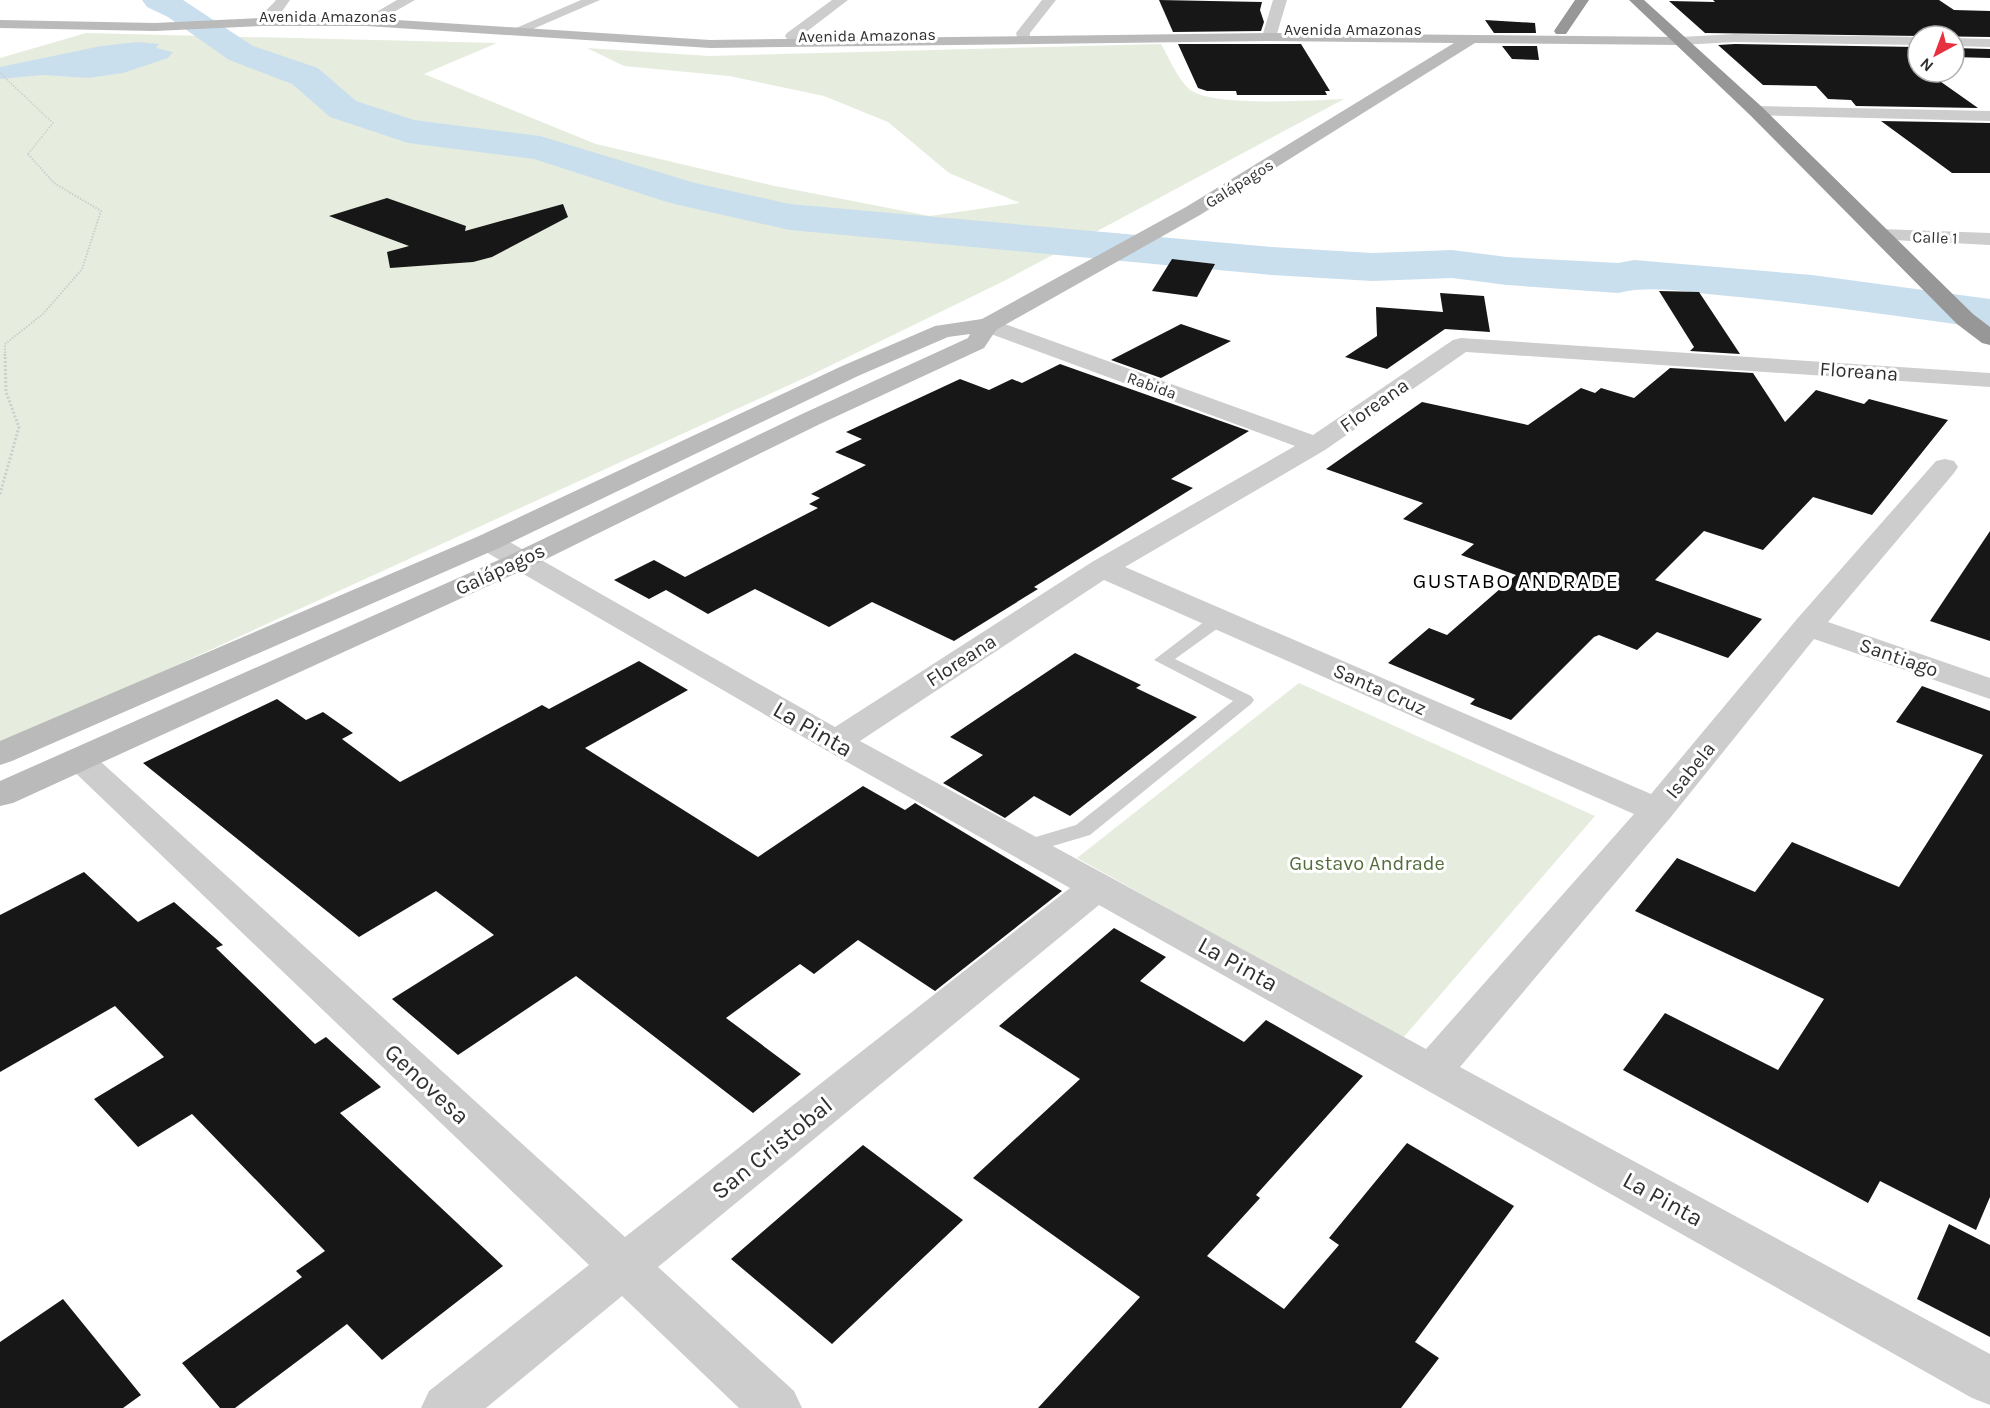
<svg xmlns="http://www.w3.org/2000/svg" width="1990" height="1408" viewBox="0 0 1990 1408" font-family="Karla,sans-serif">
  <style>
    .green { fill: #e6edde }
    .water { fill: #cadfed }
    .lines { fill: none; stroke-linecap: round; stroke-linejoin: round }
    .river { fill: #cadfed; fill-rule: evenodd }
    .building { fill: #171717 }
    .path-far2 { stroke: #cdcdcd; stroke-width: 1.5; stroke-dasharray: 1.5 1.5; stroke-linecap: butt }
    .path-far1 { stroke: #cdcdcd; stroke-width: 2; stroke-dasharray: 1.5 1.5; stroke-linecap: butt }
    .path { stroke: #cdcdcd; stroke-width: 3; stroke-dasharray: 2 2; stroke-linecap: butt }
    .lane { fill: #cdcdcd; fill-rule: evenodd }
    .street { fill: #cdcdcd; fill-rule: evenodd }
    .secondary { fill: #bababa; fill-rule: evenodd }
    .highway { fill: #979797; fill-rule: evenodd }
    .labels { text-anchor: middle; stroke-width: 6; stroke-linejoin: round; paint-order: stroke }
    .far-street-label { font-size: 16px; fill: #303030; stroke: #fff }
    .street-label { font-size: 20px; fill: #303030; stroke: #fff }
    .park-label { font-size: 20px; fill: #536d3c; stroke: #fff }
    .neighbourhood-label { font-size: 21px; letter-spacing: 1.5px; fill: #000; stroke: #fff }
    .near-street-label { font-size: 24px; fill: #303030; stroke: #fff }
  </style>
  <rect width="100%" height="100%" fill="#fff"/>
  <path class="green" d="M 86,33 L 497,43 L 424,74 L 596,144 L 775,186 L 930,216 L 1020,203 L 949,173 L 888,122 L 824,96 L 729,76 L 624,66 L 587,48 L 709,56 L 1161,44 C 1169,58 1177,77 1188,88 C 1208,108 1314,100 1344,99 L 1004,281 L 811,375 L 0,746 L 0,58 Z
    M 1299,683 L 1595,816 L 1402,1039 L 1077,858 Z"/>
  <path class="water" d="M 138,42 L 159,44 L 156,48 L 173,52 L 168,58 L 123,73 L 88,78 L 43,75 L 0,79 L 0,67 L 101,46 Z"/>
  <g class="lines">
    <path class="river" d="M 142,0 L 183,0 L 253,46 L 318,68 L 356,101 L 414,120 L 540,136 L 695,183 L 790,204 L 1272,247 L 1372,253 L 1452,250 L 1507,257 L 1618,263 L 1634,260 L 1812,275 L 1990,299 L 1990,329 C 1900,316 1809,303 1718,295 C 1685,292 1650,285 1618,293 L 1507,285 L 1452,278 L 1372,281 L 1272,275 L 790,230 L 670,203 L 534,159 L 408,143 L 330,117 L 292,84 L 229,60 L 168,17 L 147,7 Z"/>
  </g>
  <path class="building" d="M 1159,0 L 1262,2 L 1260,10 L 1264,22 L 1261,31 L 1173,32 Z
    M 1713,0 L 1939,0 L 1954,10 L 1990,11 L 1990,37 L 1705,33 L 1669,1 L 1715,2 Z
    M 1485,20 L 1535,23 L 1536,33 L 1494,33 Z
    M 1178,44 L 1301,44 L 1330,91 L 1325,91 L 1327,95 L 1237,95 L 1236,91 L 1207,91 L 1198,88 Z
    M 1735,44 L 1918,47 L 1918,72 L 1927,72 L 1978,108 L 1856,106 L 1851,100 L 1828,99 L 1816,86 L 1763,85 L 1718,45 Z
    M 1502,46 L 1537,46 L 1539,60 L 1512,59 Z
    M 1954,48 L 1990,49 L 1990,58 L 1954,57 Z
    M 1881,121 L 1990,123 L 1990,173 L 1952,173 Z
    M 387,198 L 466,226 L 465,231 L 563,204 L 568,217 L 492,257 L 473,262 L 390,268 L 387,252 L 409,246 L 329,216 Z
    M 1172,259 L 1215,264 L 1197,297 L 1152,291 Z
    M 1659,291 L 1699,292 L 1740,354 L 1690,351 L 1694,347 Z
    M 1440,293 L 1484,296 L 1490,332 L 1445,329 L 1387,369 L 1345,357 L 1377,336 L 1376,307 L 1443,312 Z
    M 1181,324 L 1231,341 L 1161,378 L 1111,360 Z
    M 1060,364 L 1249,431 L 1171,479 L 1193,488 L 1034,587 L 1038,589 L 954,641 L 872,602 L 829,627 L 755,589 L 708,614 L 666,590 L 649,599 L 614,580 L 654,560 L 685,577 L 818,508 L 809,504 L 820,498 L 811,494 L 866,465 L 835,452 L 862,439 L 846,432 L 960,379 L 989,390 L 1012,379 L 1022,383 Z
    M 1670,368 L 1753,373 L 1785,422 L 1816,390 L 1864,404 L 1869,399 L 1948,420 L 1872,515 L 1813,497 L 1763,550 L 1704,531 L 1655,580 L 1762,619 L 1728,658 L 1657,632 L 1637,650 L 1599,635 L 1594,637 L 1511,720 L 1470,704 L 1475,699 L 1388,663 L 1429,628 L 1447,635 L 1516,575 L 1461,555 L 1474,544 L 1403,519 L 1423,503 L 1326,469 L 1422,402 L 1528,425 L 1581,388 L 1595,393 L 1601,388 L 1634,398 Z
    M 1990,531 L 1990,641 L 1930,621 Z
    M 1075,653 L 1141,685 L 1136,688 L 1197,717 L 1070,816 L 1034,796 L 1005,818 L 943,783 L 983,755 L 950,737 Z
    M 639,661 L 688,690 L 585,748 L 758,857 L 863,786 L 905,810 L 915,803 L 1062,891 L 935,991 L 858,940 L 814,974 L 800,964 L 726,1018 L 801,1074 L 753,1113 L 576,976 L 458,1055 L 392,999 L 494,935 L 436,891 L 359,937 L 143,763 L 277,699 L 306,720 L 323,712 L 353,733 L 342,739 L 400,782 L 542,705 L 549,709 Z
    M 1922,686 L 1990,711 L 1990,1197 L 1976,1230 L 1880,1181 L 1868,1203 L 1623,1070 L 1665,1013 L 1778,1070 L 1824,999 L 1635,911 L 1677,858 L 1755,892 L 1792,842 L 1899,887 L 1983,755 L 1896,722 Z
    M 84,872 L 138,922 L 174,902 L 223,945 L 216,948 L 315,1044 L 326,1037 L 381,1087 L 340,1113 L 503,1266 L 382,1360 L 347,1324 L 235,1408 L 220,1408 L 182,1363 L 302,1277 L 296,1271 L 325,1251 L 192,1114 L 138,1147 L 94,1099 L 164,1057 L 115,1006 L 0,1072 L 0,915 Z
    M 1114,928 L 1166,957 L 1140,981 L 1244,1042 L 1266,1020 L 1363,1076 L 1256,1195 L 1260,1198 L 1207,1256 L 1284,1309 L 1339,1245 L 1329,1238 L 1407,1143 L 1514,1206 L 1415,1342 L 1439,1358 L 1401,1408 L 1038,1408 L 1140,1297 L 973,1178 L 1080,1079 L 999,1026 Z
    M 863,1145 L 963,1220 L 832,1344 L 731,1259 Z
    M 1949,1224 L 1990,1245 L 1990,1337 L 1917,1299 Z
    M 63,1299 L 141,1395 L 123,1408 L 0,1408 L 0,1342 Z"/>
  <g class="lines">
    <path class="path-far2" d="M 0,73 L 53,123 L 27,155"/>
    <path class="path-far1" d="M 5,356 L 5,344 L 43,314 L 82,269 L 101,211 L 54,183 L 27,153"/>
    <path class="path" d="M 0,494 L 19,427 L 6,392 L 5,354"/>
    <path class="lane" d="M 1219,614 L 1225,615 L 1227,619 L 1225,623 L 1175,659 L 1251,696 L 1254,700 L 1251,704 L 1090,835 L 1026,854 L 1019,852 L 1016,847 L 1019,842 L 1076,825 L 1233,701 L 1154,660 L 1213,615 Z"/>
    <path class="street" d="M 276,0 L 290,0 C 282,11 272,29 256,25 L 254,22 C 260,14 269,9 276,0 Z
      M 397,0 L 415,0 L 371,25 L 366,26 L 359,22 Z
      M 581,0 L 600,0 L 519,35 L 509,35 L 507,32 Z
      M 832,0 L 848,0 L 797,39 L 787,39 L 785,36 L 787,33 Z
      M 1042,0 L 1056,0 L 1030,33 L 1029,43 L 1019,43 L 1016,33 Z
      M 1273,0 L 1287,0 L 1276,37 L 1269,41 L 1262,37 Z
      M 1735,34 L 1918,37 L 1918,45 L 1735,42 L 1681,45 L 1674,41 L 1681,37 Z
      M 1954,38 L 1990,39 L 1990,47 L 1954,46 Z
      M 1756,106 L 1990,111 L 1990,121 L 1750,115 L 1748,111 Z
      M 1880,229 L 1990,233 L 1990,245 L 1873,239 L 1870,235 L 1873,231 Z
      M 988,318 L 1313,435 L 1453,340 L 1461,338 L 1990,373 L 1990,387 L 1466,352 L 1325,450 L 1125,567 L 1651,794 L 1797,619 L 1936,461 L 1945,459 L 1954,461 L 1958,467 L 1954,473 L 1828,622 L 1990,678 L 1990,699 L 1814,639 L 1670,818 L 1460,1067 L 1990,1354 L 1990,1405 L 1972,1398 L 1099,905 L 658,1267 L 794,1391 L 802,1408 L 739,1408 L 622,1296 L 486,1408 L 421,1408 L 429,1391 L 589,1265 L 61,759 L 66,752 L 78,748 L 90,752 L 625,1237 L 1070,888 L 824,749 L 479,548 L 475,542 L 479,536 L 489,533 L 499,536 L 835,727 L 1092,562 L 1295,446 L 980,330 L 977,325 L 980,320 ZM 1104,580 L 1634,814 L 1426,1049 L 860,741 Z"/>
    <path class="secondary" d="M 261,18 L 366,18 L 710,40 L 1269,33 L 1681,37 L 1688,41 L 1681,45 L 1475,43 L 1200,215 L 996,330 L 984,348 L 820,424 L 532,566 L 13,803 L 0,806 L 0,781 L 512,554 L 802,414 L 968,338 L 970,334 L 948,337 L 858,376 L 499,548 L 12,761 L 0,765 L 0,741 L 479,536 L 842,366 L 935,326 L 982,319 L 1186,207 L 1454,43 L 1269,41 L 710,48 L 366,26 L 261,26 L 155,31 L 0,28 L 0,20 L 155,23 Z"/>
    <path class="highway" d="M 1575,0 L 1589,0 L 1566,34 L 1556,34 L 1554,31 Z
      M 1629,0 L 1644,0 L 1762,107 L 1973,314 L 1990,327 L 1990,345 L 1982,343 L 1957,324 L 1750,115 Z"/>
  </g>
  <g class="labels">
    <g class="far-street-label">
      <text x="328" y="22">Avenida Amazonas</text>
      <text x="1353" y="35">Avenida Amazonas</text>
      <text transform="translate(867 35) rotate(-1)" y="6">Avenida Amazonas</text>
      <text transform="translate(1239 183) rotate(-32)" y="6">Galápagos</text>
      <text transform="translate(1935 237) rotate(2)" y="6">Calle 1</text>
      <text transform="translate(1152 385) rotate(20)" y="6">Rabida</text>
    </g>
    <g class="street-label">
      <text transform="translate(1859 371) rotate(4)" y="7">Floreana</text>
      <text transform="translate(1374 405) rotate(-35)" y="7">Floreana</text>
      <text transform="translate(500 569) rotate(-25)" y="7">Galápagos</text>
      <text transform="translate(1899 657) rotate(19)" y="7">Santiago</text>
      <text transform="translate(961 660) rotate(-33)" y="7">Floreana</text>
      <text transform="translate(1380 689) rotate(24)" y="7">Santa Cruz</text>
      <text transform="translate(1690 770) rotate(-51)" y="7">Isabela</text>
    </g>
    <g class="park-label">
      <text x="1367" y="870">Gustavo Andrade</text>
    </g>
    <g class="neighbourhood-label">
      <text x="1516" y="588">GUSTABO ANDRADE</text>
    </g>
    <g class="near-street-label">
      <text transform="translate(813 729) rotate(30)" y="8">La Pinta</text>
      <text transform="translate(1238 964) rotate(29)" y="8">La Pinta</text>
      <text transform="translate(427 1084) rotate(43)" y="8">Genovesa</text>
      <text transform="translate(772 1148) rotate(-39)" y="8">San Cristobal</text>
      <text transform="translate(1663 1199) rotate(29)" y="8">La Pinta</text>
    </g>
  </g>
  <g transform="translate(1936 54) rotate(221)"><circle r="28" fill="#ffffff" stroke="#acacac" stroke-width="1.5"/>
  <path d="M0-4.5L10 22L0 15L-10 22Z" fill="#e8313f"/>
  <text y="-9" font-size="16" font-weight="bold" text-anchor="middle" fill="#303030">N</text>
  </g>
</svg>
